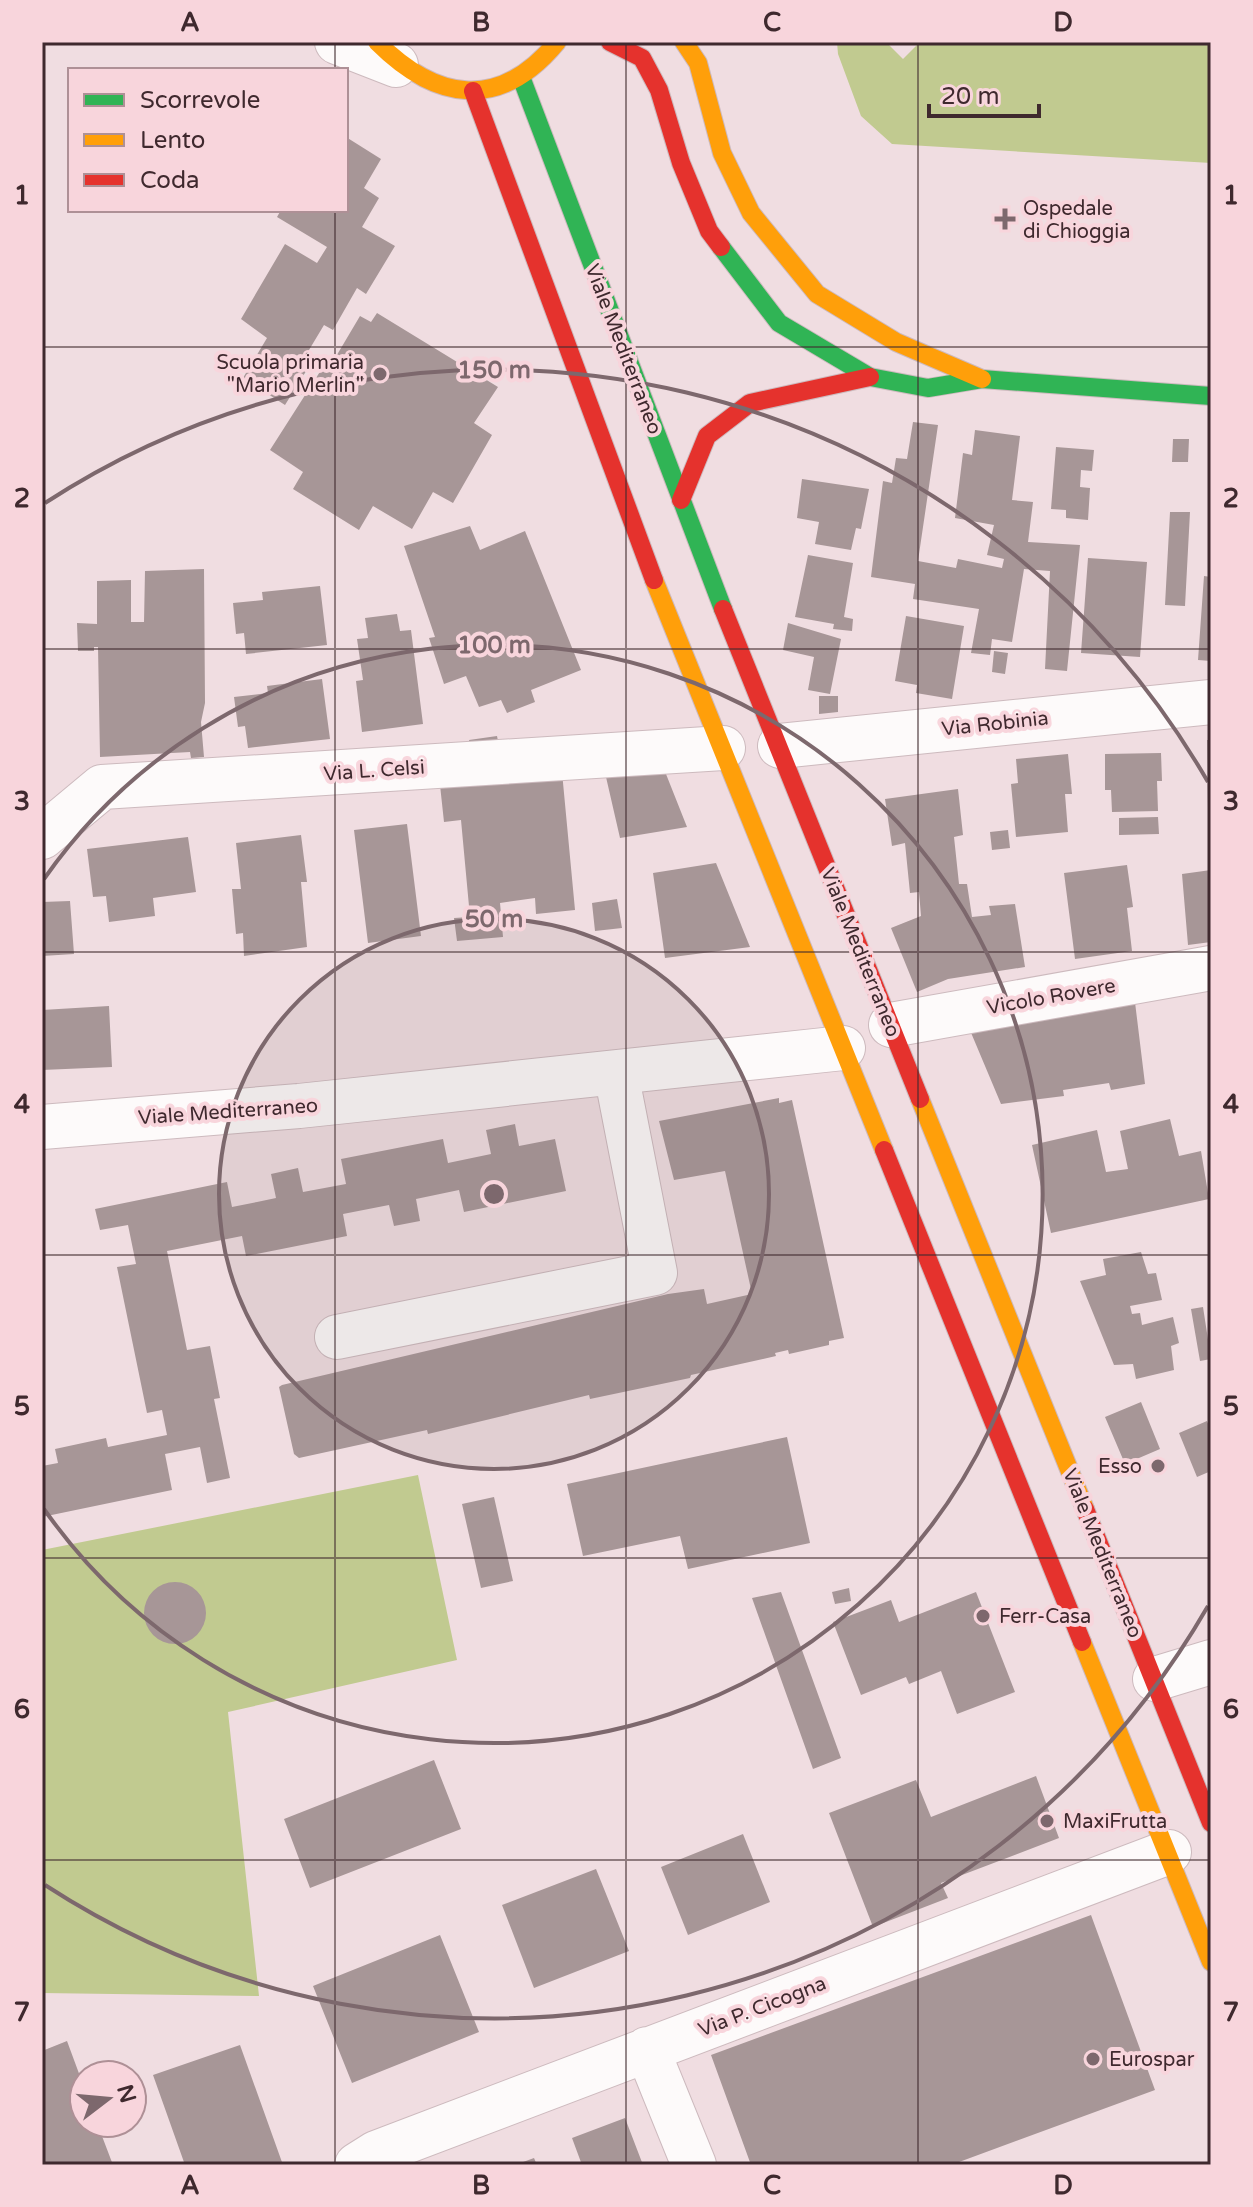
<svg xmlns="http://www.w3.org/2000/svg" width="1253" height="2207" viewBox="0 0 1253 2207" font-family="'Varela Round',sans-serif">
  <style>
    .green { fill: #c1ca90 }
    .building { fill: #a79697 }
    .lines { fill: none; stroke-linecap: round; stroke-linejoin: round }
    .street-casing { stroke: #cdbabe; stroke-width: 46 }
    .fast-casing { stroke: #cdbabe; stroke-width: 20 }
    .slow-casing { stroke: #cdbabe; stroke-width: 20 }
    .jam-casing { stroke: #cdbabe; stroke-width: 20 }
    .street { stroke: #fdfafa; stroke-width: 44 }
    .fast { stroke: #30b455; stroke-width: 18 }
    .slow { stroke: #ff9f0a; stroke-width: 18 }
    .jam { stroke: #e5322d; stroke-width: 18 }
    .grid { fill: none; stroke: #3f292e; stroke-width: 2; stroke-opacity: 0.55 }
    .ring { fill: none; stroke: #7d686d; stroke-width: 4 }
    .poi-dot { fill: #7d686d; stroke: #f8d5dc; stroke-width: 3 }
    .labels { text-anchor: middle; stroke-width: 8; stroke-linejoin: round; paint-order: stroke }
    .poi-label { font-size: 20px; fill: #3f292e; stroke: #f8d5dc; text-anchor: start }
    .street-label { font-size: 20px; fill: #3f292e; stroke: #f8d5dc }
    .centre { fill: #7d686d; stroke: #f8d5dc; stroke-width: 4 }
    .ring-label { font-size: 24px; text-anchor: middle; font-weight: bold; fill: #7d686d; stroke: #f8d5dc; stroke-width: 8; stroke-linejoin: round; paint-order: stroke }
    .neatline { fill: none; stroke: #3f292e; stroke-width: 3 }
    .grid-label { font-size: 26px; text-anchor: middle; font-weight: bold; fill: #3f292e }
  </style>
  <rect width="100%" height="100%" fill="#f0dde1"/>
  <path class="green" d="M 837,42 L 886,42 L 903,59 L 920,42 L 1211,42 L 1211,163 L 892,144 L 861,116 L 838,54 Z
    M 418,1475 L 457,1660 L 228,1712 L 259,1996 L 42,1993 L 42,1550 Z"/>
  <path class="building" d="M 346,137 L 381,159 L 364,188 L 379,198 L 362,227 L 395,246 L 366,294 L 357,288 L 333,330 L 324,325 L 306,355 L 313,360 L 285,405 L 243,378 L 267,338 L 241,319 L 285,244 L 317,263 L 327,247 L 277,217 L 281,210 L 346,210 Z
    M 377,313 L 498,387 L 474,423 L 492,435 L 453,503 L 433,492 L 412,529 L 373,506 L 359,530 L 293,489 L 303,472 L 270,450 L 323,367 L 328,370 L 360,316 L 371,322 Z
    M 913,422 L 938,425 L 918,561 L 956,568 L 958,559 L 1002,568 L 1004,559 L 987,555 L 994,525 L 955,518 L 963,453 L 972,455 L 975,430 L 1020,436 L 1012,500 L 1033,502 L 1028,542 L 1080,545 L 1067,671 L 1045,669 L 1050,571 L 1024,569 L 1012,642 L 992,639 L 990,655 L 971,653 L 979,609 L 913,599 L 915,584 L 871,577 L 883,481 L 892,483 L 896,458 L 907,459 Z
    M 1173,439 L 1189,439 L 1188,462 L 1172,462 Z
    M 1056,447 L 1094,450 L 1092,471 L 1081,470 L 1080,487 L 1090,488 L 1088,520 L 1066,518 L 1066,510 L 1051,509 Z
    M 802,479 L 869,489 L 861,529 L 856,528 L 851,550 L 815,544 L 819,522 L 797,518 Z
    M 1170,512 L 1190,512 L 1185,606 L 1165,605 Z
    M 470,526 L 480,550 L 525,531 L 581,670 L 531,690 L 535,702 L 507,713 L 501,700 L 479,707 L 466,676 L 444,684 L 429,638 L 435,637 L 404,546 Z
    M 808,555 L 853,563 L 844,617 L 853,619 L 852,631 L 833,629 L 834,624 L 795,617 Z
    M 1088,558 L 1147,562 L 1140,657 L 1081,653 Z
    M 204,569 L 205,703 L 201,722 L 204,757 L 191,758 L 190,752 L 100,757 L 98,647 L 94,647 L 94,651 L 78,651 L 77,623 L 97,624 L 97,581 L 131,580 L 131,622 L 144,622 L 145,571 Z
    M 1204,576 L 1211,577 L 1211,661 L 1198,660 Z
    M 320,586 L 327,645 L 246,654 L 244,633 L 236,634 L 233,603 L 263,600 L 262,592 Z
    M 397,614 L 400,631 L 411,630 L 423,724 L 362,732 L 356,681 L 363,680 L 357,639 L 368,638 L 365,618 Z
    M 906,616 L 964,626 L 952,699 L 916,693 L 917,685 L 895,681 Z
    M 788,623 L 841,639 L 830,694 L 808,690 L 814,657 L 783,650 Z
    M 994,651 L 1008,653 L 1005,674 L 992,672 Z
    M 322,679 L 330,739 L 248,748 L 245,726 L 238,727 L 234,697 L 268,693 L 267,686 Z
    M 819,696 L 838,696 L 838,712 L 819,714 Z
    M 497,736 L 498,741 L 470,745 L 469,740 Z
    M 1207,740 L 1211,740 L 1211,807 L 1208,807 Z
    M 1161,753 L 1162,781 L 1157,781 L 1158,811 L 1112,812 L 1111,790 L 1105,790 L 1105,754 Z
    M 1068,754 L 1072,794 L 1065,794 L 1068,832 L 1016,837 L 1011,784 L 1018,783 L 1016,759 Z
    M 664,769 L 687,827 L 620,838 L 606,777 Z
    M 562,772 L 575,910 L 536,914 L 535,898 L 500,903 L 503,937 L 457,941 L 454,918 L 470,917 L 461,820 L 444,822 L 440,785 Z
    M 958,789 L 963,835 L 954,837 L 959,884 L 967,884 L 972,917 L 991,915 L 989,906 L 1015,904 L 1025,967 L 948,979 L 917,992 L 891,928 L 921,916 L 919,892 L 910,893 L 905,843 L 892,846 L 885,799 Z
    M 1158,817 L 1159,834 L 1119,835 L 1119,818 Z
    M 407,824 L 421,936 L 368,943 L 354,830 Z
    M 1008,830 L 1010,848 L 992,850 L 990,832 Z
    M 301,835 L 307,882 L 301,882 L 307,947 L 244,956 L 243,933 L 236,934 L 232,889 L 241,889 L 236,843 Z
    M 188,837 L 196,892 L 153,898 L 155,916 L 109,922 L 106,896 L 93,897 L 87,849 Z
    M 716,863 L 750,947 L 665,958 L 653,873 Z
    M 1127,865 L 1133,907 L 1127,908 L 1132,951 L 1075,959 L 1064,873 Z
    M 1211,870 L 1211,942 L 1188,945 L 1182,874 Z
    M 617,899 L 622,928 L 595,931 L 592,903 Z
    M 70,901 L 74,954 L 42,956 L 42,902 Z
    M 1134,994 L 1145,1084 L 1111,1090 L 1109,1083 L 1063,1090 L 1064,1096 L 1001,1104 L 964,1016 Z
    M 109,1006 L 112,1067 L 42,1070 L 42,1010 Z
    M 779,1098 L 779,1103 L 792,1100 L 844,1338 L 829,1341 L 829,1345 L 789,1354 L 788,1350 L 775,1353 L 776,1356 L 691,1375 L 690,1378 L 590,1399 L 589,1395 L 428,1434 L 427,1430 L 299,1458 L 294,1454 L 279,1387 L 282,1385 L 668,1294 L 704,1289 L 707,1304 L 752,1294 L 725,1171 L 674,1180 L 659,1121 Z
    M 1170,1119 L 1179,1156 L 1201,1151 L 1209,1199 L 1051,1233 L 1032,1145 L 1097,1130 L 1106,1172 L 1128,1169 L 1120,1131 Z
    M 515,1124 L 519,1146 L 555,1139 L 566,1191 L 464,1212 L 459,1190 L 416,1199 L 420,1221 L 394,1226 L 389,1205 L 343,1214 L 347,1236 L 246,1256 L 242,1236 L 167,1251 L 187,1350 L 210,1346 L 220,1398 L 214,1399 L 230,1478 L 207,1483 L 200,1447 L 165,1454 L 172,1490 L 42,1517 L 42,1466 L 58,1463 L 55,1449 L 106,1438 L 108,1447 L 167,1435 L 162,1410 L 147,1413 L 117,1267 L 136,1264 L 128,1225 L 100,1230 L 95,1209 L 227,1182 L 232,1207 L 257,1202 L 276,1198 L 271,1174 L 298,1168 L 303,1192 L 346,1184 L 341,1159 L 443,1139 L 448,1163 L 491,1154 L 486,1130 Z
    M 1141,1252 L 1148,1274 L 1156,1273 L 1162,1300 L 1130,1306 L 1132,1314 L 1140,1313 L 1142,1325 L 1173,1317 L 1179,1343 L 1171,1346 L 1174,1370 L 1136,1379 L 1133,1364 L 1114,1365 L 1080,1281 L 1106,1275 L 1103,1259 Z
    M 1203,1307 L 1211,1359 L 1200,1361 L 1191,1309 Z
    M 1141,1402 L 1160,1449 L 1125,1464 L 1105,1417 Z
    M 1207,1421 L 1211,1431 L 1211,1471 L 1197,1477 L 1179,1433 Z
    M 787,1437 L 810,1543 L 688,1569 L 680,1536 L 583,1556 L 567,1484 Z
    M 494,1497 L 513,1581 L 481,1588 L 462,1504 Z
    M144 1613a31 31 0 1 1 62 0a31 31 0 1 1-62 0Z
    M 849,1588 L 851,1601 L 835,1604 L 832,1592 Z
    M 781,1592 L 841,1758 L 813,1769 L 752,1598 Z
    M 976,1592 L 1015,1692 L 957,1714 L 941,1671 L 909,1684 L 906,1677 L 861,1695 L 833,1622 L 891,1600 L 899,1622 Z
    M 434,1760 L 461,1829 L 310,1888 L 284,1819 Z
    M 1036,1776 L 1059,1838 L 941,1883 L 948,1898 L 873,1927 L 829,1813 L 916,1780 L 931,1817 Z
    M 743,1834 L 770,1902 L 688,1935 L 661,1867 Z
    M 596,1869 L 629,1951 L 534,1988 L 502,1905 Z
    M 1091,1915 L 1155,2090 L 951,2165 L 751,2165 L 711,2055 Z
    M 440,1935 L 479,2032 L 352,2083 L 313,1986 Z
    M 67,2041 L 84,2087 L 84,2123 L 97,2123 L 113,2165 L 42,2165 L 42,2051 Z
    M 240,2045 L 283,2165 L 185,2165 L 153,2075 Z
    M 625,2118 L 643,2165 L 582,2165 L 572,2138 Z
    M 534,2158 L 537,2165 L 515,2165 Z"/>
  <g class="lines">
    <defs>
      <path id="street" d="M 337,42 L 396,65
        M 780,746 L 1211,702
        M 42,837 L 102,787 L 723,748
        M 891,1025 L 1211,968
        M 42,1127 L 299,1106 L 843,1048
        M 337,1337 L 655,1273 L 616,1073
        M 1155,1679 L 1211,1662
        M 647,2049 L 694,2165
        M 357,2165 L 376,2153 L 1169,1852"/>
      <path id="fast" d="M 521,77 L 723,609
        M 721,247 L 779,323 L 870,377 L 928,388 L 982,379 L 1211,396"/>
      <path id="slow" d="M 377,42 C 437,102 500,111 557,42
        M 684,42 L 698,63 L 722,153 L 751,213 L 817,294 L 896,342 L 982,379
        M 654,580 L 884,1150
        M 920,1099 L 1085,1509
        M 1082,1642 L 1211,1962"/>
      <path id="jam" d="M 610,42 L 642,58 L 659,90 L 681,163 L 709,231 L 721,247
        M 473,91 L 654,580
        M 681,500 L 707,436 L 750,403 L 870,377
        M 723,609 L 920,1099
        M 884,1150 L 1082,1642
        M 1085,1509 L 1211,1823"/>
    </defs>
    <use href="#street" class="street-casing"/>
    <use href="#fast" class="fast-casing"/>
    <use href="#slow" class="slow-casing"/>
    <use href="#jam" class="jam-casing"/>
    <use href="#street" class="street"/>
    <use href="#fast" class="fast"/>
    <use href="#slow" class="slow"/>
    <use href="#jam" class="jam"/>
  </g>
  <path class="grid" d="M 335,42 L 335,70M 626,42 L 626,2165M 918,42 L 918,2165M 335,210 L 335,2165M 42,347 L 1211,347M 42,649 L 1211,649M 42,952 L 1211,952M 42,1255 L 1211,1255M 42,1558 L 1211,1558M 42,1860 L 1211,1860"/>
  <circle cx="494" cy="1194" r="275" fill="#7d686d" fill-opacity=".12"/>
  <g class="ring">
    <circle cx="494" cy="1194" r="275"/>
    <path d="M44 879A549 549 0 1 1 44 1509"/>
    <path d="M1208 1606A824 824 0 0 1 45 1885M45 503A824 824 0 0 1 1208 782"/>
  </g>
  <g class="poi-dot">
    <path d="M1001 207h8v8h8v8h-8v8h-8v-8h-8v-8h8z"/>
    <circle cx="380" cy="374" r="8"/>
    <circle cx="1158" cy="1466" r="8"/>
    <circle cx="983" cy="1616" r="8"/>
    <circle cx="1047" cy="1821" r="8"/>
    <circle cx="1093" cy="2059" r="8"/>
  </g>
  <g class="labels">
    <g class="poi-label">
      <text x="1023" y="215">Ospedale<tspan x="1023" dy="23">di Chioggia</tspan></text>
      <text x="364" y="369" text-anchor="end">Scuola primaria<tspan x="364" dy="23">"Mario Merlin"</tspan></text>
      <text x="1142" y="1473" text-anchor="end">Esso</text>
      <text x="999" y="1623">Ferr-Casa</text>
      <text x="1063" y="1828">MaxiFrutta</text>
      <text x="1109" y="2066">Eurospar</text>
    </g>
    <g class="street-label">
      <text transform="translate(624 349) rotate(69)" y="7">Viale Mediterraneo</text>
      <text transform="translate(995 723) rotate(-6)" y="7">Via Robinia</text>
      <text transform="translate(374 770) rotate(-4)" y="7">Via L. Celsi</text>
      <text transform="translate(861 952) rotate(68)" y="7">Viale Mediterraneo</text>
      <text transform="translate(1051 996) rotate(-10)" y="7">Vicolo Rovere</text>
      <text transform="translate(228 1111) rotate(-4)" y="7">Viale Mediterraneo</text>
      <text transform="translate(1103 1553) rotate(68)" y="7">Viale Mediterraneo</text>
      <text transform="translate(762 2006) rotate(-21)" y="7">Via P. Cicogna</text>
    </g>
  </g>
  <circle cx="494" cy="1194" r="12" class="centre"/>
  <g class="ring-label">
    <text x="494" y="378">150 m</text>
    <text x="494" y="653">100 m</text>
    <text x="494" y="927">50 m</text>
  </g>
  <rect width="1253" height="2207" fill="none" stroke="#f8d5dc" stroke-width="88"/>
  <rect x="68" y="68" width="280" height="144" fill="#f8d5dc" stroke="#ae9096" stroke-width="2"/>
  <rect x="84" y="94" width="40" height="12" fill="#30b455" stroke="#ae9096" stroke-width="2"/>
  <text x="140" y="108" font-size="24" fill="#3f292e">Scorrevole</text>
  <rect x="84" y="134" width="40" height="12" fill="#ff9f0a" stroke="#ae9096" stroke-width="2"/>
  <text x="140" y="148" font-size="24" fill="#3f292e">Lento</text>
  <rect x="84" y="174" width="40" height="12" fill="#e5322d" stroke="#ae9096" stroke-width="2"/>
  <text x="140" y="188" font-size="24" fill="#3f292e">Coda</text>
  <g transform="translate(108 2099) rotate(74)"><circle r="38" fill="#f8d5dc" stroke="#ae9096" stroke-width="2"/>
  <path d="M0-6L14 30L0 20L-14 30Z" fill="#7d686d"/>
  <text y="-12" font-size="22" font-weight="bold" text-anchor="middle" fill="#3f292e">N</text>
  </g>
  <path d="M929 104v12h110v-12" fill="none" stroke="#3f292e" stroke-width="4"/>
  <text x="941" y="104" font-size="24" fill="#3f292e" stroke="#f8d5dc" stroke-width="6" paint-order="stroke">20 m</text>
  <rect x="44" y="44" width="1165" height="2119" class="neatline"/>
  <g class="grid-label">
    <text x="190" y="31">A</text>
    <text x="481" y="31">B</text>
    <text x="772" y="31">C</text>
    <text x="1063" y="31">D</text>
    <text x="22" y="204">1</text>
    <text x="1231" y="204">1</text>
    <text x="22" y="507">2</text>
    <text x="1231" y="507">2</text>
    <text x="22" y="810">3</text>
    <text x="1231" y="810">3</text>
    <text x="22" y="1113">4</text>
    <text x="1231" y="1113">4</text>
    <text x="22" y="1415">5</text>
    <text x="1231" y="1415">5</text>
    <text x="22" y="1718">6</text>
    <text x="1231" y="1718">6</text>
    <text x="22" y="2021">7</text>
    <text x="1231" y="2021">7</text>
    <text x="190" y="2194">A</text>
    <text x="481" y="2194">B</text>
    <text x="772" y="2194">C</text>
    <text x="1063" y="2194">D</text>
  </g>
</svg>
